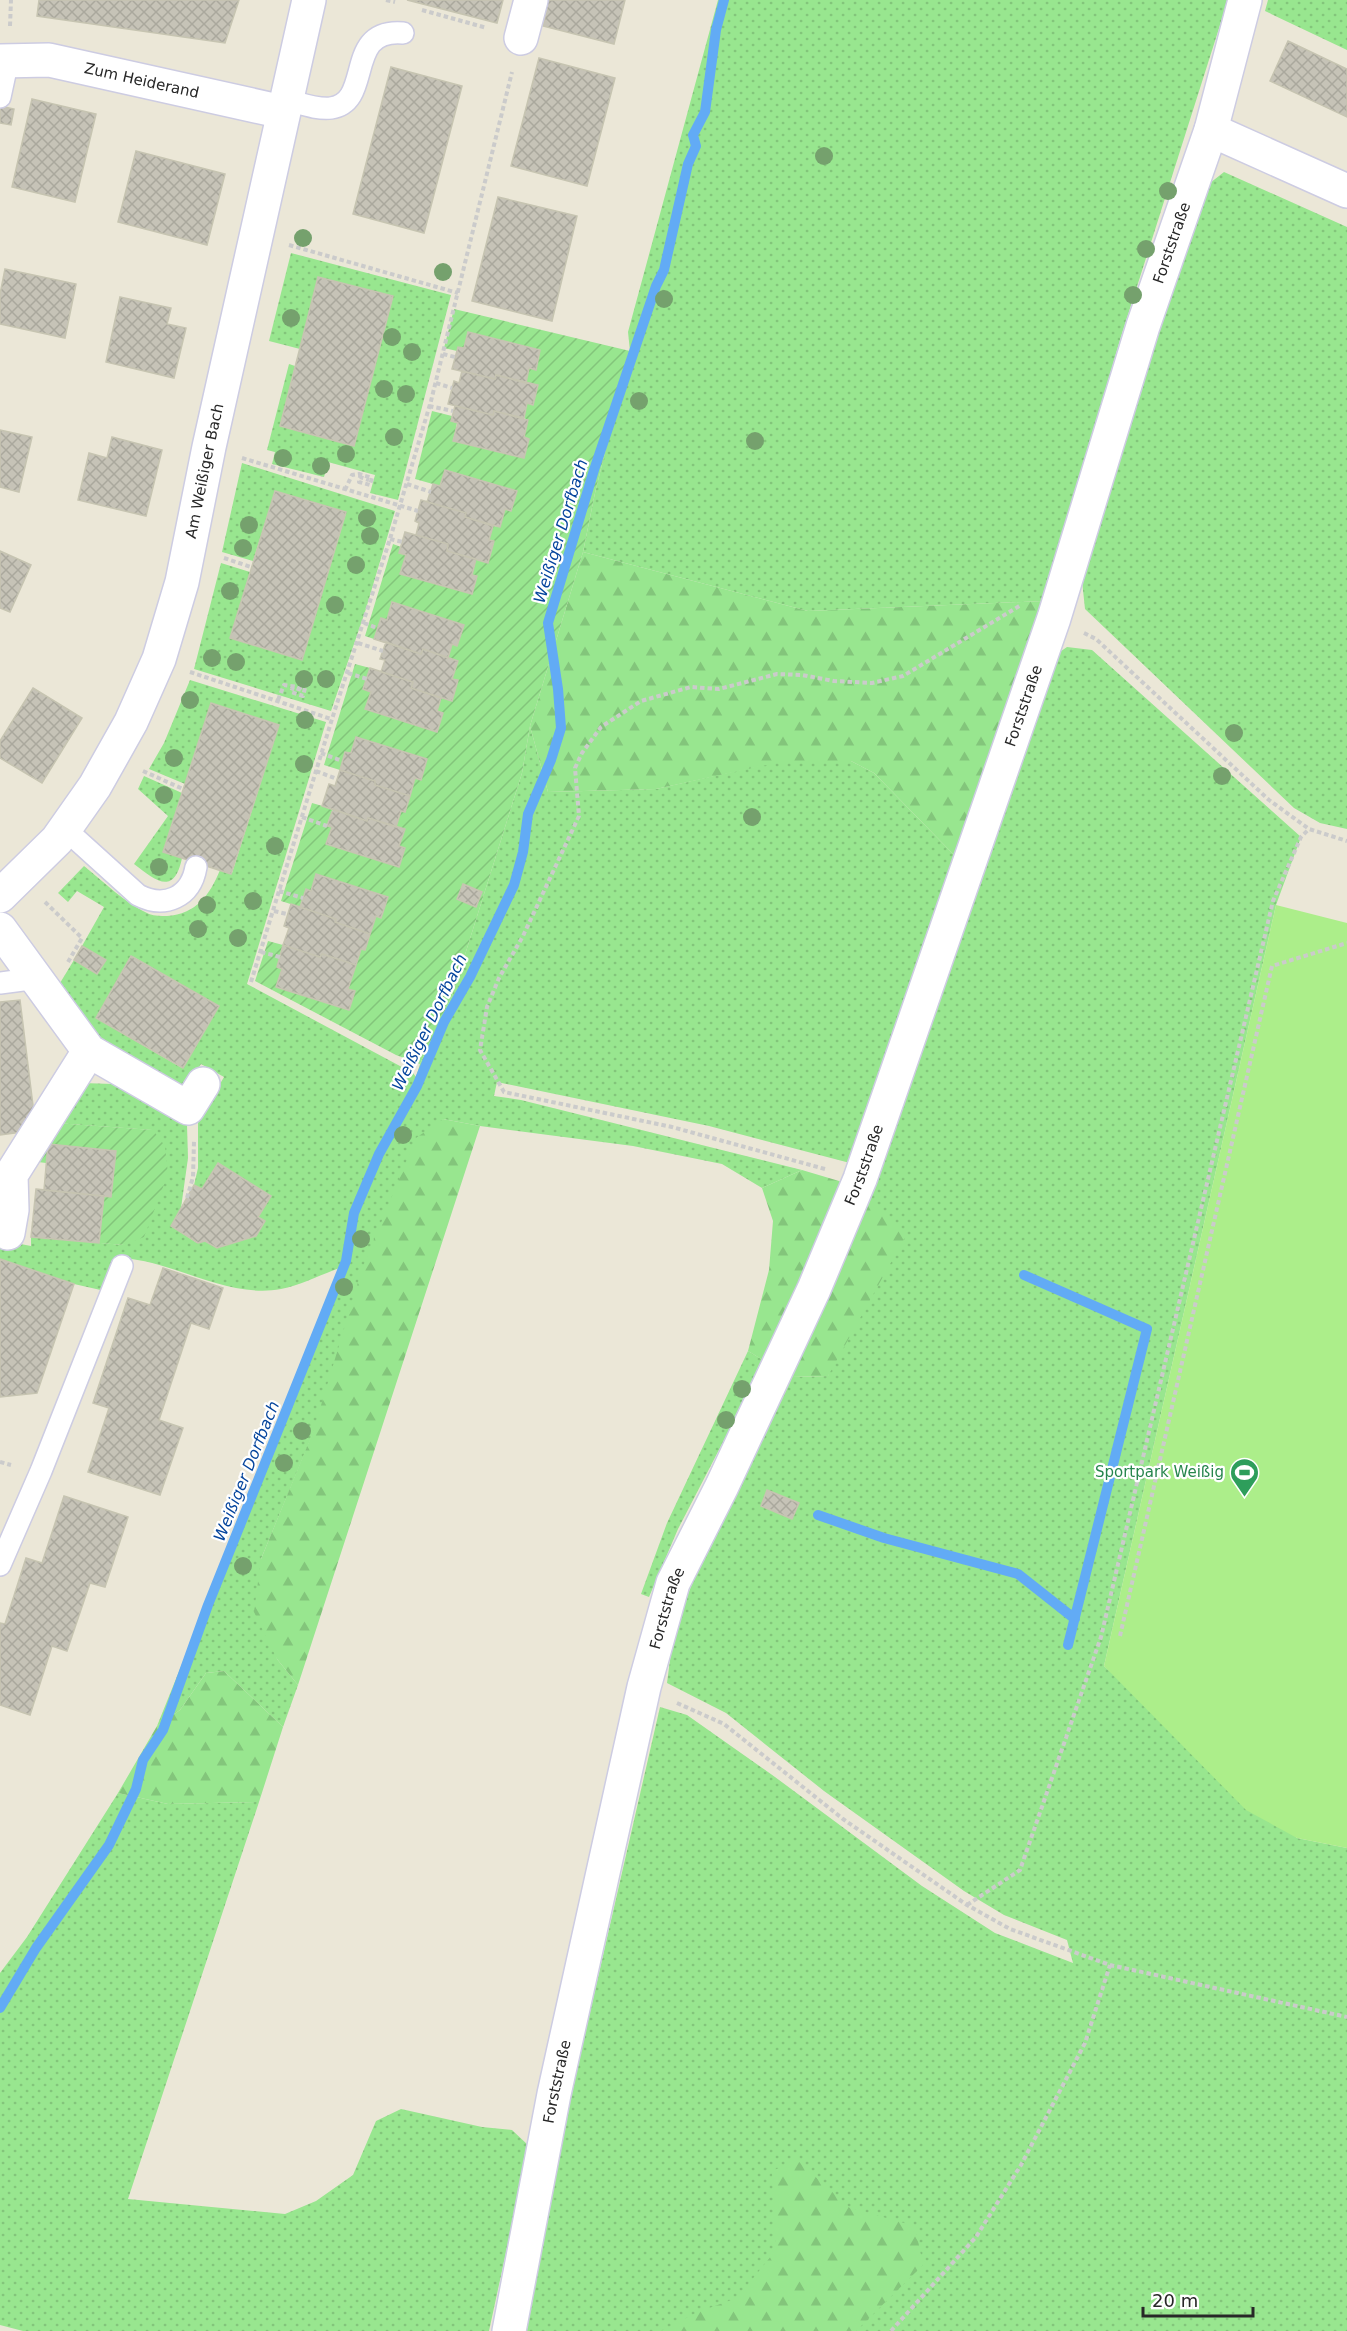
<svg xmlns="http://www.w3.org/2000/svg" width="1347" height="2331" viewBox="0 0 1347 2331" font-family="'DejaVu Sans',sans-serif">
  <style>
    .grass { fill: url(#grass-dots); fill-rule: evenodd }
    .forest { fill: url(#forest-firs) }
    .garden { fill: url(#garden-furrows) }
    .pitch { fill: #acee8a }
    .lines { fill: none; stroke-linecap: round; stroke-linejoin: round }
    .stream { stroke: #62abf5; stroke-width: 10 }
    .building { fill: url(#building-cross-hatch); stroke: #c6c4b1; stroke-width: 1.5 }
    .lane-casing { stroke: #cdcce2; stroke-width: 24 }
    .street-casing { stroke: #cdcce2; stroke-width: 36 }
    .path { stroke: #cbcbcb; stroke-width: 4; stroke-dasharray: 4.5 3; stroke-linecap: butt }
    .lane { stroke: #fff; stroke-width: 21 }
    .street { stroke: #fff; stroke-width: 33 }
    .tree { fill: #75a16d }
    .labels { text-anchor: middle; stroke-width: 4.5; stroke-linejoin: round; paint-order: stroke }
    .street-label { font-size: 15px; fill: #272727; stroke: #fff }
    .leisure-label { font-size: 15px; fill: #27864d; stroke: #fff; text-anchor: end }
    .water-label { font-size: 16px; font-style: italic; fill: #05459d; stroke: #fff }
  </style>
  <defs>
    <pattern id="grass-dots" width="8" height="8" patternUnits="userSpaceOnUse" patternTransform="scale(1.5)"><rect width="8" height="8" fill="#98e68f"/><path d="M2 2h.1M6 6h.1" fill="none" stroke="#83c57b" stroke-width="1.8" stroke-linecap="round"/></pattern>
    <pattern id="forest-firs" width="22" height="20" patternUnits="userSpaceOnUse" patternTransform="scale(1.5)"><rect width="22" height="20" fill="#98e68f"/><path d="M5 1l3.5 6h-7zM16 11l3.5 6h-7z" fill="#83c57b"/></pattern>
    <pattern id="garden-furrows" width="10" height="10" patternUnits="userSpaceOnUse" patternTransform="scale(1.5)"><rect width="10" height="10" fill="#98e68f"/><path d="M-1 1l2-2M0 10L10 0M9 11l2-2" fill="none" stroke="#83c57b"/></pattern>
    <pattern id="building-cross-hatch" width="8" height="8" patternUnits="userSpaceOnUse" patternTransform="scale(1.5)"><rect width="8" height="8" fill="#c6c3b7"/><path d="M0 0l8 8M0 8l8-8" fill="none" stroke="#aaa89d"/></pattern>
  </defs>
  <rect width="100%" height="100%" fill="#ebe7d7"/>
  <path class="grass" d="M 718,0 L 1228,0 L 1120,340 L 1044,601 L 808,611 L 583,552 L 595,493 L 630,351 L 628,332 Z
    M 1268,0 L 1347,0 L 1347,50 L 1265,11 Z
    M 1224,172 L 1347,227 L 1347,829 L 1320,823 L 1294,808 L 1085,609 L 1081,571 L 1169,290 L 1210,183 Z
    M 291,253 L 451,295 L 398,500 L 370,493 L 375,475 L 328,462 L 324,477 L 272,464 L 275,452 L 267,450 L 289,364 L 295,366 L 280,426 L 354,446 L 393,297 L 300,349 L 269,341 Z
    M 242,463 L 395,511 L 365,612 L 331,711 L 194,669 L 221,563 L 250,572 L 230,638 L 302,660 L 346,513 L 275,491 L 253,561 L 222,552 Z
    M 1067,647 L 1092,650 L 1301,837 L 1276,905 L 1104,1666 L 1297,1838 L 1347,1848 L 1347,2331 L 522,2331 L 557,2156 L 660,1707 L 687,1715 L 775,1777 L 922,1886 L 995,1933 L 1073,1963 L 1067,1940 L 1004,1915 L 964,1891 L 824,1791 L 726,1713 L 667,1683 L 674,1629 L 696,1574 L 791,1377 L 828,1376 L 868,1199 L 968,918 L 1054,656 Z
    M 190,680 L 326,722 L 247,984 L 413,1073 L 416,1077 L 420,1064 L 452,996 L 522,773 L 530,726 L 548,792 L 656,789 L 785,760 L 851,761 L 874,773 L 959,860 L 850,1163 L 709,1126 L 497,1082 L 494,1096 L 521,1100 L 802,1170 L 762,1188 L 722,1164 L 633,1146 L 480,1126 L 443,1119 L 261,1559 L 277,1659 L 298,1685 L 283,1727 L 224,1671 L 206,1673 L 180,1710 L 157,1726 L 342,1267 C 322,1274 302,1285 281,1289 C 229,1299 175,1262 123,1258 L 105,1291 L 74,1284 L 0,1259 L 0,1240 L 31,1246 L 31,1237 L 124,1245 L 152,1130 L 56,1123 L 82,1083 L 113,1084 L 153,1104 L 187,1125 L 188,1158 L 181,1208 L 171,1226 L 197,1243 L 205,1241 L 217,1248 L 255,1236 L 264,1221 L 258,1217 L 271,1196 L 218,1163 L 202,1189 L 194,1185 L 198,1168 L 198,1122 L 224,1077 L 201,1064 L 183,1092 L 104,1045 L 60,983 L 74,960 L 97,974 L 106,960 L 82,946 L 104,907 L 77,891 L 68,902 L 58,893 L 84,866 C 104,882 125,903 149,914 C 155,916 161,916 167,916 C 196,914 210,895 220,870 L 232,873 L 279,725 L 211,703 L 185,784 L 149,769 L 164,743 ZM 132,956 L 218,1006 L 182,1068 L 96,1018 Z
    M 144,776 L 182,793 L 163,852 L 182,858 C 174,897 155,880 134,864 L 168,816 L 138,789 Z
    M 748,1351 L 765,1361 L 678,1529 L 649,1597 L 641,1594 L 667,1523 Z
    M 118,1793 L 168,1804 L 259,1802 L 128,2199 L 285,2214 L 316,2201 L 353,2175 L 376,2121 L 401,2109 L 482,2127 L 512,2130 L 529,2146 L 489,2331 L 23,2331 L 0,2325 L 0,1973 L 27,1937 Z"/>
  <path class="forest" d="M 583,552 L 808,611 L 1044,601 L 959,860 L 874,773 L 851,761 L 785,761 L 656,789 L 548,792 L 530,726 Z
    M 443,1119 L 480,1126 L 298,1685 L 277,1659 L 254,1612 L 261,1559 L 313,1432 L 362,1269 L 416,1138 Z
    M 802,1170 L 839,1181 L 868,1199 L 905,1237 L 828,1376 L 791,1377 L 748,1351 L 769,1270 L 773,1221 L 762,1188 Z
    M 224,1671 L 283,1727 L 259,1802 L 168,1804 L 118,1793 L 157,1726 L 180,1710 L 206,1673 Z
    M 797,2160 L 850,2208 L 915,2226 L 923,2265 L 856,2331 L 661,2331 L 698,2312 L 737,2298 L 776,2250 L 772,2171 Z"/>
  <path class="garden" d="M 454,309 L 630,351 L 595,493 L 583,552 L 530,726 L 522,773 L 452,996 L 420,1064 L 396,1055 L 255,981 L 268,941 L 283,945 L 277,967 L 282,969 L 276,987 L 348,989 L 361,949 L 365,950 L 376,916 L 306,889 L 300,907 L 281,901 L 312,803 L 333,809 L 327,825 L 332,827 L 326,844 L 399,866 L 405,848 L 399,846 L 404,829 L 396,827 L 401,811 L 405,812 L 415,778 L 421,780 L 356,737 L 351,753 L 345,752 L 340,770 L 324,765 L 355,664 L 370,668 L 363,689 L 371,692 L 365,709 L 437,732 L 443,713 L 437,711 L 441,698 L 452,700 L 458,681 L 452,679 L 458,662 L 448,658 L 452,644 L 457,645 L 464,626 L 393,603 L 387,620 L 374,639 L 365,636 L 393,544 L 401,547 L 399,553 L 406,555 L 401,574 L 472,594 L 477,577 L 472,575 L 476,559 L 488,562 L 494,542 L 489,540 L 493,526 L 500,527 L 505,509 L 511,511 L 517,491 L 446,470 L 440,486 L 415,479 L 432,411 L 452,416 L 451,421 L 457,423 L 453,441 L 524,458 L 529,439 L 524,437 L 528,420 L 524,418 L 527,403 L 532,405 L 526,383 L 529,368 L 536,369 L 540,350 L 468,332 L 464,348 L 458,347 L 457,351 L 444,348 Z
    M 56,1123 L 153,1130 L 165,1146 L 168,1174 L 144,1237 L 124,1245 L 99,1243 L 104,1196 L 111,1197 L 116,1151 L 49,1144 L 46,1163 L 30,1161 Z"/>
  <path class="pitch" d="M 1276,905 L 1347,923 L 1347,1848 L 1297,1838 L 1246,1810 L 1104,1666 Z"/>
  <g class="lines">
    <path class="stream" d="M 1024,1275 L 1147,1329 L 1068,1645
      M 818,1515 L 884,1538 L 1018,1574 L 1075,1619
      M 0,2008 L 36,1948 L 109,1845 L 136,1789 L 143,1760 L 163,1730 L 208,1605 L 346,1261 L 354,1213 L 379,1154 L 417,1086 L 444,1022 L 470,977 L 514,885 L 523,852 L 528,814 L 551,760 L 561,728 L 558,689 L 548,623 L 594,470 L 656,286 L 664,270 L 688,164 L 696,146 L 693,135 L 705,112 L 716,30 L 724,0"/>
  </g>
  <path class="building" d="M 39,0 L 239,0 L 225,43 L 37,16 Z
    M 407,0 L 503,0 L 497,23 Z
    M 540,0 L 625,0 L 614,44 L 543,26 L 547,9 L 539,7 Z
    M 1288,41 L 1347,69 L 1347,117 L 1270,81 Z
    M 539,58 L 615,78 L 587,186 L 511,166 Z
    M 391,67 L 462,86 L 424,233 L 353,214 Z
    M 32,99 L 96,114 L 75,202 L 12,187 Z
    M 0,106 L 14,109 L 11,125 L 0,123 Z
    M 136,151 L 225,174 L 207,245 L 118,222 Z
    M 498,197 L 577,216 L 552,321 L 472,301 Z
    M 5,269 L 76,284 L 65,338 L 0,324 L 0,294 Z
    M 318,277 L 393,296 L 354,446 L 280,426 Z
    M 120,297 L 171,308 L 167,324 L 186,328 L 174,378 L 106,362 Z
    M 468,332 L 540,350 L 536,370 L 529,368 L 526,383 L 496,375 L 495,379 L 452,369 L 458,347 L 464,348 Z
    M 462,371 L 495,379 L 496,375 L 538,385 L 533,405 L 527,403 L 524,418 L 494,411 L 493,415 L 448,404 L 454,381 L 459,383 Z
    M 455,406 L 493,415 L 494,411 L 528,420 L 524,437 L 529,439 L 524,458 L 453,441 L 458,423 L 451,421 Z
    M 0,430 L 32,437 L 19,492 L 0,487 Z
    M 112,437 L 162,450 L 146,516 L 78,500 L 89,453 L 107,458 Z
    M 445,470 L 517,491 L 511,511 L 505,509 L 500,527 L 465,517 L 466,513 L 427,502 L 433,484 L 440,486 Z
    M 275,491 L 346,512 L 302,660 L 230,638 Z
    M 421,500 L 466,513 L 465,517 L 493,526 L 489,540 L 494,541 L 488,563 L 447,551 L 448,544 L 416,535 L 419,523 L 415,521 Z
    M 405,532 L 448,544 L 447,551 L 476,559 L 472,575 L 477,576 L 472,594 L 400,574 L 406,555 L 399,553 Z
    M 0,551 L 31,565 L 10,612 L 0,608 Z
    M 392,602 L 464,625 L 457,646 L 452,644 L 448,658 L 423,649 L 421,654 L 374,639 L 381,618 L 387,620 Z
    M 386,642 L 421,654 L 423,649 L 458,661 L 452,679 L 458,680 L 452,701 L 411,688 L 413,682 L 381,672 L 385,660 L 380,659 Z
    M 370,668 L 413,682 L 411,688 L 441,698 L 437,711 L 443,713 L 437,732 L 365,709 L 371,692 L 363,689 Z
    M 33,688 L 82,718 L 42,783 L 0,758 L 0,741 Z
    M 211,703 L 279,725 L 231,874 L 163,852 Z
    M 356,737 L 427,759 L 421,780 L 415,778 L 410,796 L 375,785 L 375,781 L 340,770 L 345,752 L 351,753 Z
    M 340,770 L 375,781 L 375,785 L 410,796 L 405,812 L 401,811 L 396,827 L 368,818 L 367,821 L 322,806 L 329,784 L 335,786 Z
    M 333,809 L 367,821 L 368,818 L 405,829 L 399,846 L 405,848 L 399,867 L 326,844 L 332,827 L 327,826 Z
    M 316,874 L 388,897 L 381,918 L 376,916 L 370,934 L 335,922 L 336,919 L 300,907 L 306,889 L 311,891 Z
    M 463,884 L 482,892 L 476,907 L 457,899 Z
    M 291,904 L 336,919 L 335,922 L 370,934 L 365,950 L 361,949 L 356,965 L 322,954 L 320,957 L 283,945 L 289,928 L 284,926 Z
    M 283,945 L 320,957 L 322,954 L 356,965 L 348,989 L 355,991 L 349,1010 L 276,987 L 282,969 L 277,967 Z
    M 82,946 L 106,960 L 97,974 L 74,960 Z
    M 131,956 L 219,1006 L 183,1068 L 96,1018 Z
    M 20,1000 L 36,1130 L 0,1135 L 0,1002 Z
    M 48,1144 L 116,1151 L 111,1197 L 44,1190 Z
    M 218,1163 L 271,1196 L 258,1217 L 265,1221 L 256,1236 L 217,1248 L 205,1241 L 198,1243 L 171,1226 L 194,1185 L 202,1189 Z
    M 36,1189 L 104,1196 L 99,1243 L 31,1237 Z
    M 0,1259 L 74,1284 L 37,1393 L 0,1397 Z
    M 163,1268 L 223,1288 L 209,1329 L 191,1323 L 159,1420 L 183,1428 L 160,1495 L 88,1472 L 109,1408 L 93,1403 L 128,1298 L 150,1305 Z
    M 767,1490 L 799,1503 L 792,1519 L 761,1506 Z
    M 64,1496 L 128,1517 L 105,1587 L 90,1583 L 67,1651 L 52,1646 L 30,1715 L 0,1705 L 0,1623 L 5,1624 L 26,1558 L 42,1563 Z"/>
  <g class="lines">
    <defs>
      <path id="lane" d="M 0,97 L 8,60
        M 286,100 C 299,103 318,110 331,108 C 374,102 343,28 403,33
        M 65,829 L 138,895 C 165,909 191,897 196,867
        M 0,983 L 38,978
        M 0,1565 L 41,1471 L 122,1266"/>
      <g id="street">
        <path d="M 521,38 L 531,0"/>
        <path id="s1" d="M 0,61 L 49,60 L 283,112"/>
        <path d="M 1211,130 L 1347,191"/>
        <path id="s2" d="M 0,896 L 57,840 L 95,786 L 131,722 L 159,659 L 182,582 L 209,447 L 309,0"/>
        <path d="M 0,929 L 89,1051 L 188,1108 L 203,1084"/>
        <path d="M 8,1233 L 12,1210 L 11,1175 L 89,1051"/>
        <path id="s3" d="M 509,2331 L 554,2094 L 644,1687 L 673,1583 L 722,1486 L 814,1289 L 860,1179 L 1054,618 L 1143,326 L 1211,130 L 1245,0"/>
      </g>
    </defs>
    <use href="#lane" class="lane-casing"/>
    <use href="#street" class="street-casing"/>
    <path class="path" d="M 386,0 L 395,2
      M 422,10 L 487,28
      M 10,26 L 11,0
      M 289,245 L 458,293
      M 443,354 L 455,357
      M 436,383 L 452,388
      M 429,406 L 453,411
      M 242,458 L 418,511
      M 407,484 L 431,492
      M 345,490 L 352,475 L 359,474 L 372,478 L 370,485 L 359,482 L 360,477 L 369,480
      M 390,539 L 403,542
      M 224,558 L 251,567
      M 364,623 L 377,628
      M 1084,633 L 1096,639 L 1269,800 L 1309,829 L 1347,841
      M 358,643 L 383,651
      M 190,672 L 331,719
      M 348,673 L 367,679
      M 278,700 L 284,685 L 305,688 L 303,696 L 291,692 L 293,687 L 301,690
      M 321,753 L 342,761
      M 143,771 L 183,789
      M 316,771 L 337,779
      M 302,817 L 327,826
      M 279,891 L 303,898
      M 45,902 L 82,938 L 68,962
      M 274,911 L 287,914
      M 261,952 L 280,957
      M 251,982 L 332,719 L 390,539 L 431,401 L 512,72
      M 825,1169 L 672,1127 L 504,1092 L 480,1050 L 487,1007 L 499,978 L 523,936 L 579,816 L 575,768 L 582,753 L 601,727 L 641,701 L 691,687 L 719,689 L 777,674 L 802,675 L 834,681 L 872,683 L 903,676 L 1021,605
      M 187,1198 L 193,1177 L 194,1141
      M 0,1462 L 11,1465
      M 1120,1636 L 1272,966 L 1347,943
      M 677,1703 L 724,1724 L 843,1819 L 967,1905 L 1010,1929 L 1110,1965 L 1347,2017
      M 967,1905 L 1020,1870 L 1101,1637 L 1273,901 L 1301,837 L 1309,829
      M 891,2331 L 976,2237 L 1021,2165 L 1085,2043 L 1110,1965"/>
    <use href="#lane" class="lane"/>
    <use href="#street" class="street"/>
  </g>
  <g class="tree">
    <circle cx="824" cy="156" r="9"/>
    <circle cx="1168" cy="191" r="9"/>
    <circle cx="303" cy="238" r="9"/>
    <circle cx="1146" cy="249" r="9"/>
    <circle cx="443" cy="272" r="9"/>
    <circle cx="1133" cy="295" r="9"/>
    <circle cx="664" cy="299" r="9"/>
    <circle cx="291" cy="318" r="9"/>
    <circle cx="392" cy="337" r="9"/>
    <circle cx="412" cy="352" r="9"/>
    <circle cx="384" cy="389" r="9"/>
    <circle cx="406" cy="394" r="9"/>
    <circle cx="639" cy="401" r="9"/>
    <circle cx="394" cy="437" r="9"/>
    <circle cx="755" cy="441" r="9"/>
    <circle cx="346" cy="454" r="9"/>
    <circle cx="283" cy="458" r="9"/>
    <circle cx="321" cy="466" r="9"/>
    <circle cx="367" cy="518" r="9"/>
    <circle cx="249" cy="525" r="9"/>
    <circle cx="370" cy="536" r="9"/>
    <circle cx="243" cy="548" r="9"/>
    <circle cx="356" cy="565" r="9"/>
    <circle cx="230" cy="591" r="9"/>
    <circle cx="335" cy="605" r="9"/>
    <circle cx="212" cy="658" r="9"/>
    <circle cx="236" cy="662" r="9"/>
    <circle cx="304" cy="679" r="9"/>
    <circle cx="326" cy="679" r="9"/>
    <circle cx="190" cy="700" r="9"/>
    <circle cx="305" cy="720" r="9"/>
    <circle cx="1234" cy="733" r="9"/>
    <circle cx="174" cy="758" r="9"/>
    <circle cx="304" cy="764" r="9"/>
    <circle cx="1222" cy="776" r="9"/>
    <circle cx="164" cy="795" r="9"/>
    <circle cx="752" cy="817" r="9"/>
    <circle cx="275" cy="846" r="9"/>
    <circle cx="159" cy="867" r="9"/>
    <circle cx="253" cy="901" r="9"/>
    <circle cx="207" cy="905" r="9"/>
    <circle cx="198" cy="929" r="9"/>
    <circle cx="238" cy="938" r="9"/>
    <circle cx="403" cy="1135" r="9"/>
    <circle cx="361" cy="1239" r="9"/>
    <circle cx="344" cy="1287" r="9"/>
    <circle cx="742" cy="1389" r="9"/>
    <circle cx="726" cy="1420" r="9"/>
    <circle cx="302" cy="1431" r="9"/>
    <circle cx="284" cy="1463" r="9"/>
    <circle cx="243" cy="1566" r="9"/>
  </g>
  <defs>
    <symbol id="stadium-pin" viewBox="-11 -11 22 30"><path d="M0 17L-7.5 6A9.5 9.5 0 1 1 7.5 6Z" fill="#2e9e5b" stroke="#fff"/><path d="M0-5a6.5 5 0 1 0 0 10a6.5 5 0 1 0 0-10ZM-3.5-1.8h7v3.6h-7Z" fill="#fff"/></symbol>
  </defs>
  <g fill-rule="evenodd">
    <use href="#stadium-pin" x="1228" y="1456" width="33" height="45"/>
  </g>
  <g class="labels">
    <g class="street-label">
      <text dy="5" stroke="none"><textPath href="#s1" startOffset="144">Zum Heiderand</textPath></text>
      <text dy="5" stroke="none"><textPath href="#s3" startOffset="2198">Forststraße</textPath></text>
      <text dy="5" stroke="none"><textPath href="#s2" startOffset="482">Am Weißiger Bach</textPath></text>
      <text dy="5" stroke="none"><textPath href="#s3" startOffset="1712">Forststraße</textPath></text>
      <text dy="5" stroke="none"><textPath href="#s3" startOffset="1226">Forststraße</textPath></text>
      <text dy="5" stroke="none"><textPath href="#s3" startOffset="740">Forststraße</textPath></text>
      <text dy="5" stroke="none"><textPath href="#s3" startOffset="254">Forststraße</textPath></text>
    </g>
    <g class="leisure-label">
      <text x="1224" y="1477">Sportpark Weißig</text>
    </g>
    <g class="water-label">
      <text transform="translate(560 531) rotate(-73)" y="6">Weißiger Dorfbach</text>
      <text transform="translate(429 1022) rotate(-64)" y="6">Weißiger Dorfbach</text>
      <text transform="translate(246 1471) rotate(-68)" y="6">Weißiger Dorfbach</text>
    </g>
  </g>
  <path d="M1143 2307v9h110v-9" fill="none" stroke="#272727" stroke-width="3"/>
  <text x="1152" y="2307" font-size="18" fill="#272727" stroke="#ffffff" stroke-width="4.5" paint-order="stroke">20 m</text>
</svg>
